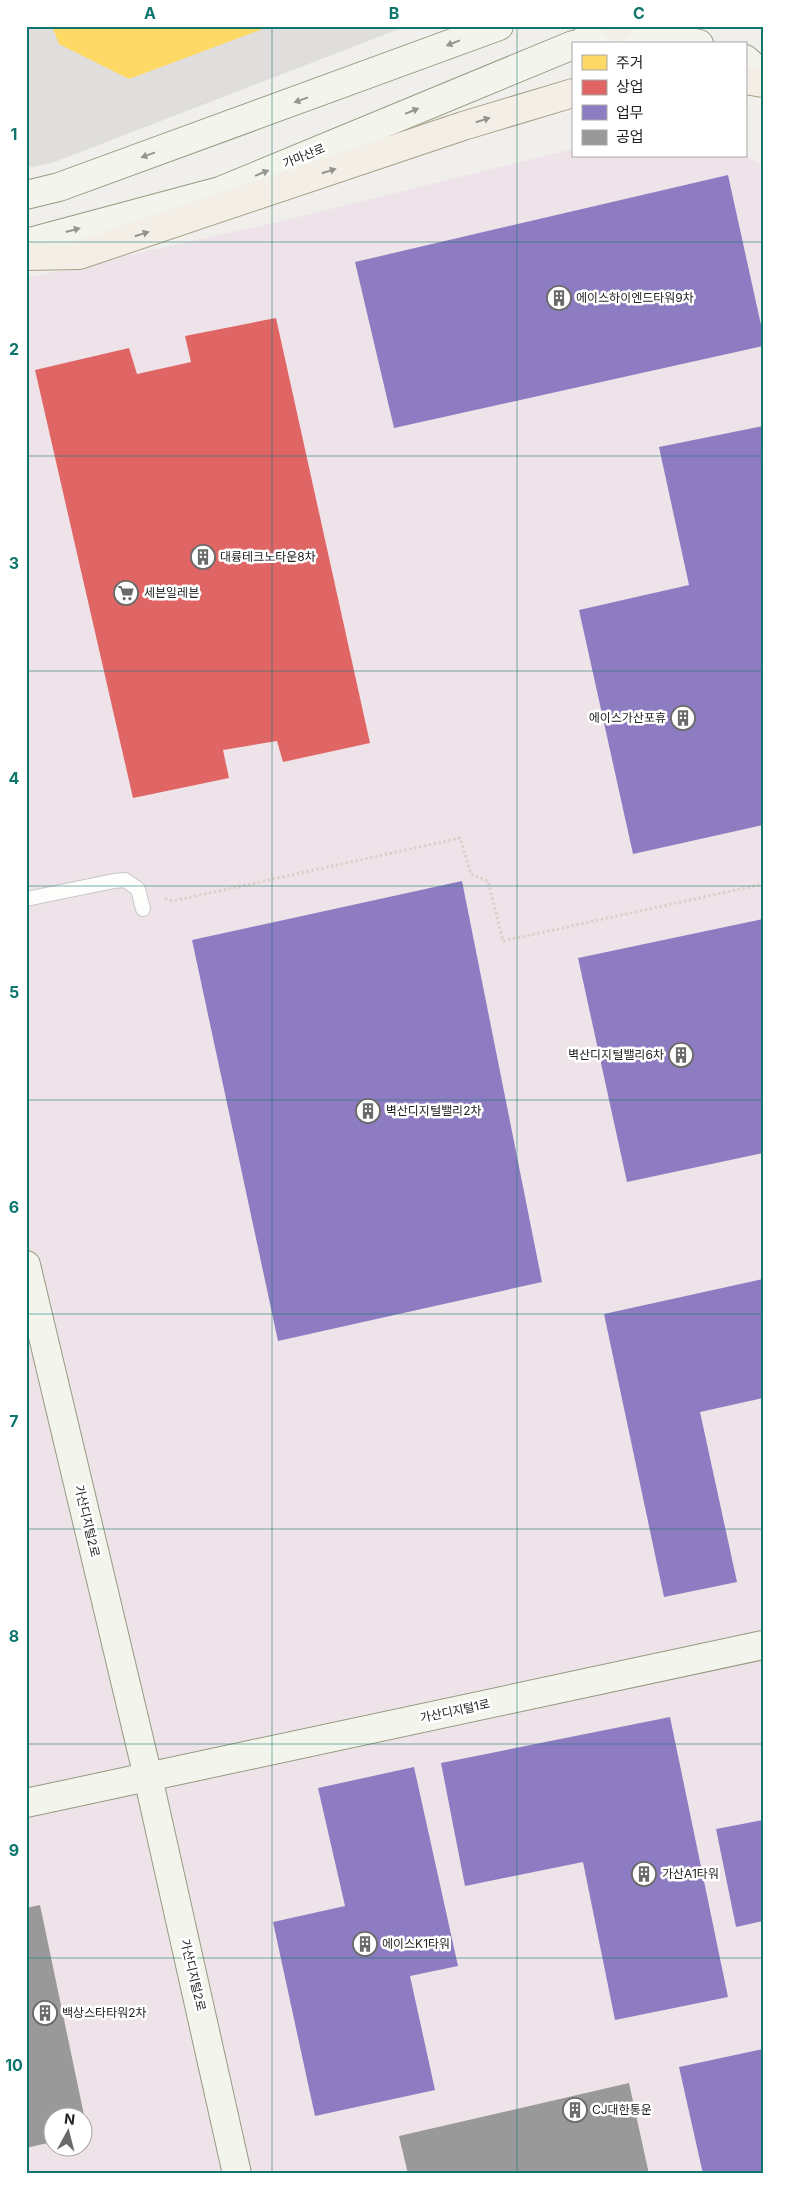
<svg xmlns="http://www.w3.org/2000/svg" width="789" height="2200" viewBox="0 0 789 2200" font-family="Inter,'Noto Sans KR',sans-serif">
  <style>
    .residential { fill: #dfdedc }
    .industrial { fill: #eee3e8; fill-rule: evenodd }
    .homes { fill: #ffd966 }
    .shops { fill: #e06666 }
    .offices { fill: #8e7cc3 }
    .industry { fill: #999 }
    .lines { fill: none; stroke-linecap: round; stroke-linejoin: round }
    .lane-casing { stroke: #c9c8c7; stroke-width: 16 }
    .secondary-casing { stroke: #969b81; stroke-width: 30 }
    .primary-casing { stroke: #a7a086; stroke-width: 30 }
    .path { stroke: #ddd0cb; stroke-width: 3; stroke-dasharray: 2.5 2.5; stroke-linecap: butt }
    .lane { stroke: #fdfdfc; stroke-width: 14 }
    .secondary { stroke: #f3f5ec; stroke-width: 28 }
    .primary { stroke: #f3eee6; stroke-width: 28 }
    .oneway { fill: #959691 }
    .oneway2 { fill: #95928e }
    .grid { fill: none; stroke: #0f766e; stroke-width: 1; stroke-opacity: 0.55 }
    .labels { text-anchor: middle; stroke-width: 5; stroke-linejoin: round; paint-order: stroke }
    .street-label { font-size: 12px; fill: #222; stroke: #fff }
    .poi-label { font-size: 12px; fill: #222; stroke: #fff; text-anchor: start }
    .neatline { fill: none; stroke: #0f766e; stroke-width: 2 }
    .grid-label { font-size: 16px; text-anchor: middle; font-weight: bold; fill: #0f766e }
  </style>
  <rect width="100%" height="100%" fill="#f0efeb"/>
  <path class="residential" d="M 26,26 L 407,26 L 52,163 L 26,168 Z"/>
  <path class="industrial" d="M 573,149 L 573,156 L 745,155 L 763,165 L 763,2174 L 26,2174 L 26,278 L 282,221 ZM 52,2118 L 82,2118 L 82,2148 L 52,2148 Z"/>
  <path class="homes" d="M 52,26 L 271,26 L 129,79 L 59,44 Z"/>
  <path class="shops" d="M 276,318 L 370,743 L 283,762 L 277,741 L 223,750 L 229,778 L 133,798 L 35,370 L 129,348 L 137,374 L 191,362 L 185,336 Z"/>
  <path class="offices" d="M 728,175 L 763,334 L 763,346 L 394,428 L 355,262 Z
    M 763,426 L 763,825 L 633,854 L 579,610 L 689,585 L 659,447 Z
    M 462,881 L 542,1282 L 278,1341 L 192,940 Z
    M 763,919 L 763,1153 L 627,1182 L 578,958 Z
    M 763,1279 L 763,1398 L 700,1412 L 737,1582 L 664,1597 L 604,1314 Z
    M 670,1717 L 728,1997 L 615,2020 L 583,1862 L 465,1886 L 441,1763 Z
    M 414,1767 L 458,1966 L 410,1976 L 435,2090 L 315,2116 L 273,1922 L 345,1906 L 318,1788 Z
    M 763,1820 L 763,1921 L 736,1927 L 716,1829 Z
    M 763,2049 L 763,2174 L 703,2174 L 679,2067 Z"/>
  <path class="industry" d="M 40,1905 L 88,2134 L 82,2135 L 82,2118 L 52,2118 L 52,2142 L 26,2148 L 26,1908 Z
    M 629,2083 L 649,2174 L 408,2174 L 399,2136 Z"/>
  <g class="lines">
    <defs>
      <path id="lane" d="M 26,899 L 114,881 L 125,880 L 138,889 L 143,909"/>
      <path id="secondary" d="M 583,41 L 643,31 L 699,44
        M 745,59 L 763,75
        M 26,195 L 59,187 L 499,26
        M 26,243 L 220,191 L 573,45
        M 26,1265 L 148,1777 L 237,2174
        M 26,1803 L 763,1645"/>
      <path id="primary" d="M 617,27 L 620,26
        M 745,80 L 763,83
        M 26,256 L 79,255 L 463,126 L 573,93"/>
    </defs>
    <use href="#lane" class="lane-casing"/>
    <use href="#secondary" class="secondary-casing"/>
    <use href="#primary" class="primary-casing"/>
    <path class="path" d="M 165,899 L 173,901 L 460,838 L 471,874 L 488,881 L 503,941 L 763,884"/>
    <use href="#lane" class="lane"/>
    <use href="#secondary" class="secondary"/>
    <use href="#primary" class="primary"/>
  </g>
  <defs><path id="oneway-solid" d="M-6-.8H1V-3.2L6.5 0L1 3.2V.8H-6Z" transform="scale(1.25)"/></defs>
  <g class="oneway">
    <use href="#oneway-solid" transform="translate(453 43) rotate(159)"/>
    <use href="#oneway-solid" transform="translate(301 100) rotate(160)"/>
    <use href="#oneway-solid" transform="translate(412 111) rotate(-22)"/>
    <use href="#oneway-solid" transform="translate(148 155) rotate(160)"/>
    <use href="#oneway-solid" transform="translate(262 173) rotate(-22)"/>
    <use href="#oneway-solid" transform="translate(73 230) rotate(-15)"/>
  </g>
  <g class="oneway2">
    <use href="#oneway-solid" transform="translate(483 120) rotate(-18)"/>
    <use href="#oneway-solid" transform="translate(329 171) rotate(-18)"/>
    <use href="#oneway-solid" transform="translate(142 234) rotate(-18)"/>
  </g>
  <path class="grid" d="M 272,26 L 272,2174M 517,26 L 517,2174M 26,242 L 763,242M 26,456 L 763,456M 26,671 L 763,671M 26,886 L 763,886M 26,1100 L 763,1100M 26,1314 L 763,1314M 26,1529 L 763,1529M 26,1744 L 763,1744M 26,1958 L 763,1958"/>
  <defs>
    <symbol id="building-ring" viewBox="-11 -11 22 22"><circle r="9.5" fill="#fff" stroke="#6a6a68" stroke-width="1.5"/><path d="M-4-6H4V6H1V3H-1V6H-4ZM-2.5-4.3h1.7v1.8h-1.7ZM.8-4.3h1.7v1.8H.8ZM-2.5-1h1.7V.8h-1.7ZM.8-1h1.7V.8H.8Z" fill="#6a6a68"/></symbol>
    <symbol id="supermarket-ring" viewBox="-11 -11 22 22"><circle r="9.5" fill="#fff" stroke="#6a6a68" stroke-width="1.5"/><path d="M-6-5.5h2.5l.6 2H6L4.5 2H-2.5L-4.4-4H-6ZM-1.5 3.2a1.3 1.3 0 1 0 .1 0ZM3 3.2a1.3 1.3 0 1 0 .1 0Z" fill="#6a6a68"/></symbol>
  </defs>
  <g fill-rule="evenodd">
    <use href="#building-ring" x="545" y="284" width="28" height="28"/>
    <use href="#building-ring" x="189" y="543" width="28" height="28"/>
    <use href="#supermarket-ring" x="112" y="579" width="28" height="28"/>
    <use href="#building-ring" x="669" y="704" width="28" height="28"/>
    <use href="#building-ring" x="667" y="1041" width="28" height="28"/>
    <use href="#building-ring" x="354" y="1097" width="28" height="28"/>
    <use href="#building-ring" x="630" y="1860" width="28" height="28"/>
    <use href="#building-ring" x="351" y="1930" width="28" height="28"/>
    <use href="#building-ring" x="31" y="1999" width="28" height="28"/>
    <use href="#building-ring" x="561" y="2096" width="28" height="28"/>
  </g>
  <g class="labels">
    <g class="street-label">
      <text transform="translate(304 156) rotate(-22)" y="4">가마산로</text>
      <text transform="translate(87 1521) rotate(77)" y="4">가산디지털2로</text>
      <text transform="translate(455 1711) rotate(-12)" y="4">가산디지털1로</text>
      <text transform="translate(193 1975) rotate(77)" y="4">가산디지털2로</text>
    </g>
    <g class="poi-label">
      <text x="576" y="302">에이스하이엔드타워9차</text>
      <text x="220" y="561">대륭테크노타운8차</text>
      <text x="144" y="597">세븐일레븐</text>
      <text x="666" y="722" text-anchor="end">에이스가산포휴</text>
      <text x="664" y="1059" text-anchor="end">벽산디지털밸리6차</text>
      <text x="386" y="1115">벽산디지털밸리2차</text>
      <text x="662" y="1878">가산A1타워</text>
      <text x="382" y="1948">에이스K1타워</text>
      <text x="62" y="2017">백상스타타워2차</text>
      <text x="592" y="2114">CJ대한통운</text>
    </g>
  </g>
  <rect width="789" height="2200" fill="none" stroke="#ffffff" stroke-width="55"/>
  <rect x="572" y="42" width="175" height="115" fill="#ffffff" stroke="#a7a7a7"/>
  <rect x="582" y="55" width="25" height="15" fill="#ffd966" stroke="#a7a7a7"/>
  <text x="616" y="68" font-size="15" fill="#222222">주거</text>
  <rect x="582" y="80" width="25" height="15" fill="#e06666" stroke="#a7a7a7"/>
  <text x="616" y="92" font-size="15" fill="#222222">상업</text>
  <rect x="582" y="105" width="25" height="15" fill="#8e7cc3" stroke="#a7a7a7"/>
  <text x="616" y="118" font-size="15" fill="#222222">업무</text>
  <rect x="582" y="130" width="25" height="15" fill="#999999" stroke="#a7a7a7"/>
  <text x="616" y="142" font-size="15" fill="#222222">공업</text>
  <g transform="translate(68 2132) rotate(7)"><circle r="24" fill="#ffffff" stroke="#a7a7a7"/>
  <path d="M0-4L9 19L0 12L-9 19Z" fill="#6a6a68"/>
  <text y="-8" font-size="14" font-weight="bold" text-anchor="middle" fill="#222222">N</text>
  </g>
  <rect x="28" y="28" width="734" height="2144" class="neatline"/>
  <g class="grid-label">
    <text x="150" y="19">A</text>
    <text x="394" y="19">B</text>
    <text x="639" y="19">C</text>
    <text x="14" y="140">1</text>
    <text x="14" y="355">2</text>
    <text x="14" y="569">3</text>
    <text x="14" y="784">4</text>
    <text x="14" y="998">5</text>
    <text x="14" y="1213">6</text>
    <text x="14" y="1427">7</text>
    <text x="14" y="1642">8</text>
    <text x="14" y="1856">9</text>
    <text x="14" y="2071">10</text>
  </g>
</svg>
